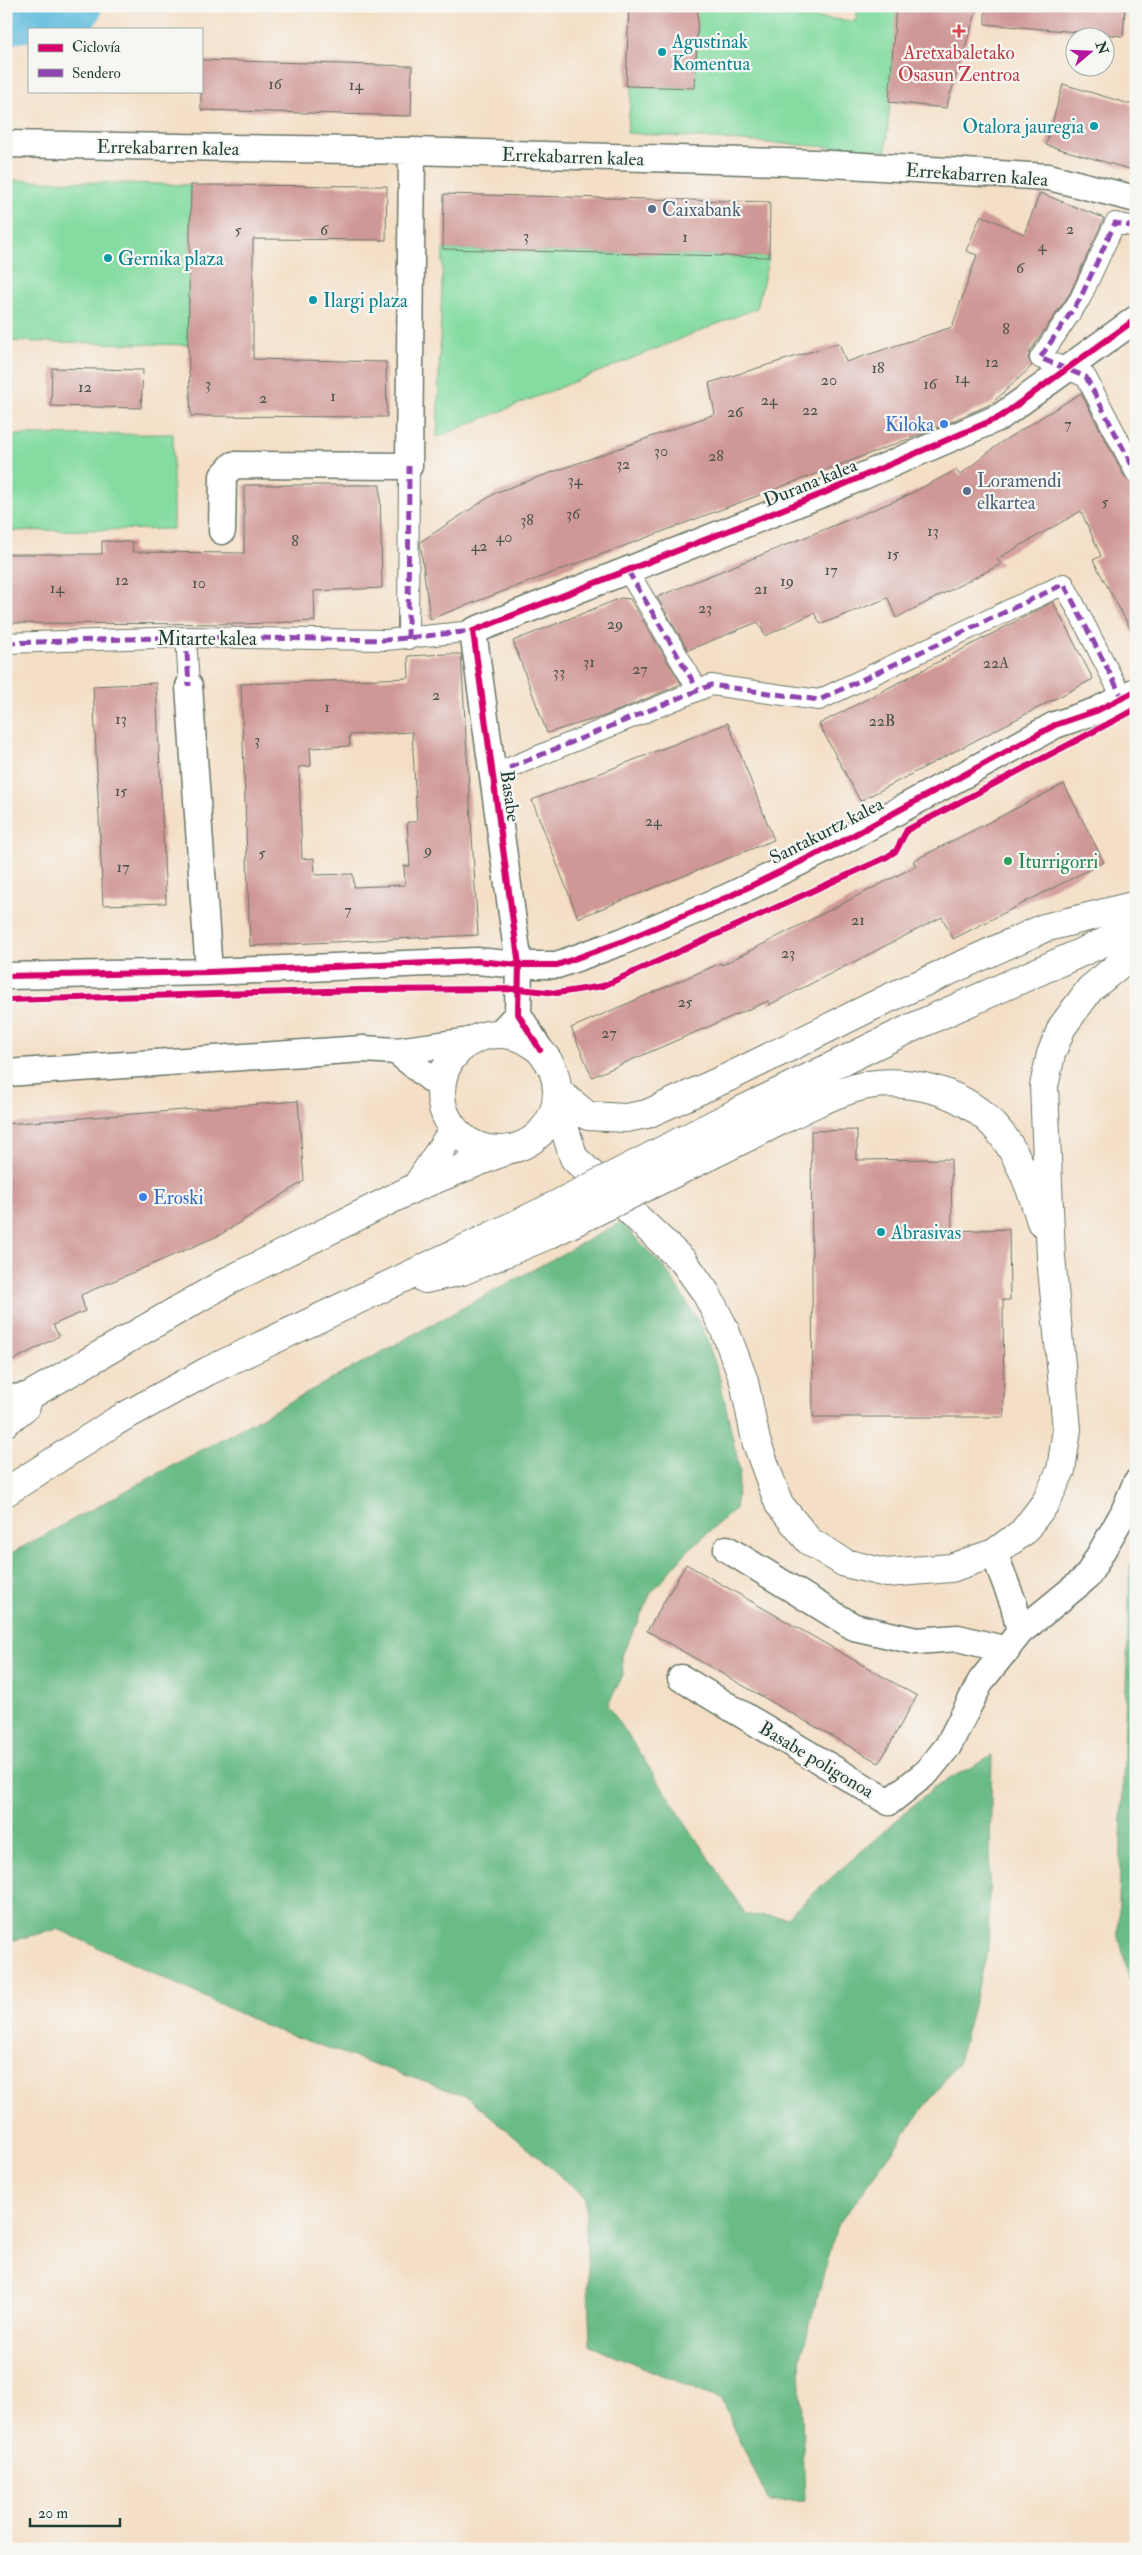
<svg xmlns="http://www.w3.org/2000/svg" width="1142" height="2555" viewBox="0 0 1142 2555" font-family="'IM FELL Double Pica',serif">
  <style>
    .green { fill: #84dca1; stroke: #528c6a }
    .forest { fill: #6bbc87; stroke: #457c5e }
    .lines { fill: none; stroke-linecap: round; stroke-linejoin: round }
    .river { stroke: #5fbcdd; stroke-width: 54 }
    .building { fill: #cf9795; fill-rule: evenodd }
    .pedestrian-casing { stroke: #6a7667; stroke-width: 22 }
    .minor-casing { stroke: #6a7667; stroke-width: 29 }
    .primary-casing { stroke: #6a7667; stroke-width: 30 }
    .pedestrian { stroke: #fff; stroke-width: 20 }
    .minor { stroke: #fff; stroke-width: 26 }
    .primary { stroke: #fff; stroke-width: 28 }
    .primary-bridge-casing { stroke: #6a7667; stroke-width: 30; stroke-linecap: butt }
    .primary-bridge { stroke: #fff; stroke-width: 28 }
    .quiet { stroke: #8e44ad; stroke-width: 5; stroke-dasharray: 10 5; stroke-linecap: butt }
    .cycleway-casing { stroke: #f6f6f2; stroke-width: 9 }
    .cycleway { stroke: #d6006c; stroke-width: 6 }
    .health-dot { fill: #e0444e; stroke: #f6f6f2; stroke-width: 2 }
    .culture-dot { fill: #0f9aa8; stroke: #f6f6f2; stroke-width: 2 }
    .service-dot { fill: #5c6f8a; stroke: #f6f6f2; stroke-width: 2 }
    .shop-dot { fill: #3f7fe0; stroke: #f6f6f2; stroke-width: 2 }
    .leisure-dot { fill: #2e9e5b; stroke: #f6f6f2; stroke-width: 2 }
    .labels { text-anchor: middle; stroke-width: 4.5; stroke-linejoin: round; paint-order: stroke }
    .number-label { font-size: 16px; fill: #4b544c }
    .culture-label { font-size: 19px; fill: #0d838f; stroke: #f6f6f2; text-anchor: start }
    .health-label { font-size: 19px; fill: #be3a42; stroke: #f6f6f2 }
    .street-label { font-size: 19px; fill: #1f3d34; stroke: #f6f6f2 }
    .service-label { font-size: 19px; fill: #4e5e75; stroke: #f6f6f2; text-anchor: start }
    .shop-label { font-size: 19px; fill: #366cbe; stroke: #f6f6f2; text-anchor: end }
    .leisure-label { font-size: 19px; fill: #27864d; stroke: #f6f6f2; text-anchor: start }
  </style>
  <rect width="100%" height="100%" fill="#f6f6f2"/>
  <filter id="ink" filterUnits="userSpaceOnUse"><feTurbulence type="fractalNoise" baseFrequency=".02" numOctaves="2"/><feDisplacementMap in="SourceGraphic" scale="10" xChannelSelector="R" yChannelSelector="G"/><feConvolveMatrix kernelMatrix="1 2 1 2 8 2 1 2 1" color-interpolation-filters="sRGB"/></filter>
  <filter id="wash" filterUnits="userSpaceOnUse"><feTurbulence type="fractalNoise" baseFrequency=".0096" numOctaves="4" result="noise"/><feDisplacementMap in="SourceGraphic" scale="20" xChannelSelector="R" yChannelSelector="G"/><feGaussianBlur stdDeviation="1.12" result="paint"/><feColorMatrix in="noise" values="0 0 0 0 0 0 0 0 0 0 0 0 0 0 0 0 0 1.4 0 .05"/><feComposite in="paint" operator="in"/></filter>
  <g filter="url(#wash)">
    <rect width="100%" height="100%" fill="#f4dfc6"/>
    <path class="green" d="M 688,6 L 732,6 L 732,11 L 856,21 L 858,6 L 898,6 L 886,151 L 627,133 L 632,86 L 695,88 L 698,20 Z
      M 9,180 L 191,185 L 188,345 L 6,341 Z
      M 443,249 L 769,257 L 757,308 L 437,437 Z
      M 173,434 L 173,529 L 6,531 L 6,435 Z"/>
    <path class="forest" d="M 621,1222 L 667,1271 L 703,1329 L 719,1375 L 740,1472 L 735,1509 L 688,1550 L 651,1593 L 622,1655 L 623,1675 L 608,1705 L 746,1915 L 787,1917 L 934,1787 L 992,1756 L 988,1950 L 958,2062 L 837,2226 L 800,2360 L 805,2501 L 769,2502 L 721,2400 L 590,2345 L 585,2197 L 468,2097 L 273,2029 L 58,1929 L 6,1942 L 6,1556 Z
      M 1136,1547 L 1136,2007 L 1118,1932 L 1130,1567 Z"/>
    <g class="lines">
      <path class="river" d="M 6,18 L 75,6"/>
    </g>
    <g id="blocks">
      <path class="building" d="M 629,6 L 698,6 L 695,88 L 626,86 Z
        M 896,6 L 978,6 L 946,108 L 889,102 Z
        M 985,6 L 1125,6 L 1123,36 L 985,24 Z
        M 201,60 L 412,66 L 411,116 L 201,110 Z
        M 1063,84 L 1136,106 L 1136,171 L 1046,145 Z
        M 191,185 L 387,186 L 386,240 L 253,239 L 253,359 L 386,362 L 387,417 L 191,416 L 188,345 Z
        M 1040,193 L 1104,218 L 1070,293 L 1030,351 L 1028,358 L 1032,366 L 991,404 L 927,432 L 430,619 L 420,542 L 497,492 L 715,414 L 709,383 L 839,343 L 846,362 L 952,327 L 977,255 L 966,251 L 981,215 L 1024,234 Z
        M 444,194 L 770,202 L 769,257 L 443,249 Z
        M 52,368 L 143,370 L 141,408 L 51,406 Z
        M 1081,393 L 1125,478 L 1136,485 L 1136,639 L 1093,560 L 1101,556 L 1081,511 L 997,559 L 1001,564 L 896,618 L 888,598 L 821,624 L 814,613 L 765,636 L 758,622 L 688,650 L 657,597 L 902,498 L 956,470 L 960,475 L 1000,443 Z
        M 244,485 L 380,485 L 382,588 L 314,591 L 315,621 L 245,624 L 6,623 L 6,554 L 102,554 L 102,541 L 133,542 L 132,552 L 244,553 Z
        M 621,598 L 630,599 L 681,684 L 605,716 L 547,733 L 513,641 Z
        M 1053,602 L 1093,679 L 860,801 L 819,724 Z
        M 447,654 L 461,654 L 478,935 L 250,946 L 241,684 L 409,678 L 408,656 ZM 412,732 L 417,822 L 407,822 L 410,866 L 404,866 L 405,885 L 354,887 L 353,874 L 315,875 L 314,858 L 302,859 L 300,801 L 299,767 L 311,766 L 310,748 L 350,746 L 349,735 Z
        M 156,683 L 166,903 L 103,905 L 93,686 Z
        M 728,723 L 774,840 L 578,918 L 532,800 Z
        M 1064,784 L 1104,862 L 953,939 L 942,917 L 769,1005 L 768,1001 L 592,1077 L 571,1028 L 721,963 L 722,965 L 916,866 L 913,861 Z
        M 298,1101 L 304,1181 L 220,1235 L 81,1295 L 85,1311 L 53,1325 L 59,1336 L 6,1364 L 6,1124 Z
        M 857,1130 L 857,1160 L 951,1159 L 952,1231 L 1009,1229 L 1010,1300 L 1003,1300 L 1004,1417 L 813,1417 L 811,1131 Z
        M 686,1564 L 917,1696 L 879,1763 L 647,1631 Z"/>
    </g>
  </g>
  <g filter="url(#ink)">
    <use href="#blocks" fill-opacity="0" stroke="#6a7667" stroke-width="1"/>
    <g class="lines">
      <defs>
        <path id="pedestrian" d="M 1136,227 L 1115,223 L 1080,299 L 1040,358 L 1086,377 L 1136,473
          M 628,571 L 698,690
          M 186,637 L 189,686
          M 408,639 L 409,466
          M 6,643 L 186,637 L 386,640 L 473,631
          M 509,768 L 711,685 L 819,700 L 1064,584 L 1123,699"/>
        <path id="minor" d="M 6,144 L 412,151 L 814,163 L 1049,177 L 1136,199
          M 222,531 L 223,476 L 233,465 L 409,466 L 412,151
          M 189,686 L 209,972
          M 6,976 L 209,972 L 477,961 L 519,965 L 557,965 L 621,942 L 730,896 L 841,842 L 1055,725 L 1096,711 L 1136,691
          M 499,1034 L 518,1014
          M 540,1050 L 518,1014 L 519,965 L 473,631 L 824,493 L 1000,417 L 1136,319
          M 396,1051 L 441,1087
          M 6,1073 L 363,1049 L 396,1051 L 471,1041
          M 6,1399 L 29,1396
          M 727,1549 L 854,1627 L 916,1641 L 958,1638 L 1007,1650
          M 994,1553 L 1014,1605 L 1020,1632
          M 681,1678 L 889,1802 L 927,1772 L 948,1746 L 981,1681 L 1020,1632 L 1087,1577 L 1123,1514 L 1136,1483"/>
        <path id="primary" d="M441 1092a58 58 0 1 1 116 0a58 58 0 1 1-116 0Z
          M 557,1091 L 588,1116 L 626,1118 L 647,1114 L 731,1076 L 889,998 L 1044,928 L 1136,905
          M 557,1105 L 574,1158 L 684,1262 L 706,1293 L 724,1328 L 744,1381 L 756,1441 L 779,1504 L 809,1541 L 845,1563 L 886,1573 L 951,1568 L 994,1553 L 1023,1532 L 1046,1502 L 1061,1470 L 1067,1429 L 1051,1257 L 1044,1086 L 1051,1054 L 1062,1027 L 1090,989 L 1119,965 L 1136,956
          M 740,1111 L 909,1029 L 1136,928
          M 752,1135 C 785,1119 817,1100 852,1089 C 875,1081 900,1082 924,1087 C 997,1103 1022,1156 1041,1222
          M 416,1187 L 454,1129
          M 425,1279 L 462,1271 L 548,1235
          M 6,1422 L 26,1406 L 29,1396 L 228,1281 L 416,1187 L 505,1151
          M 6,1492 L 116,1421 L 208,1371 L 542,1212"/>
      </defs>
      <use href="#pedestrian" class="pedestrian-casing"/>
      <use href="#minor" class="minor-casing"/>
      <use href="#primary" class="primary-casing"/>
      <use href="#pedestrian" class="pedestrian"/>
      <use href="#minor" class="minor"/>
      <use href="#primary" class="primary"/>
      <defs>
        <path id="primary-bridge" d="M 542,1212 L 740,1111
          M 548,1235 L 752,1135"/>
      </defs>
      <use href="#primary-bridge" class="primary-bridge-casing"/>
      <use href="#primary-bridge" class="primary-bridge"/>
      <path class="quiet" d="M 1136,227 L 1115,223 L 1080,299 L 1040,358 L 1086,377 L 1136,473
        M 628,571 L 698,690
        M 186,637 L 189,686
        M 408,639 L 409,466
        M 6,643 L 186,637 L 386,640 L 473,631
        M 509,768 L 711,685 L 819,700 L 1064,584 L 1123,699"/>
      <defs>
        <path id="cycleway" d="M 6,976 L 209,972 L 477,961 L 519,965 L 557,965 L 621,942 L 730,896 L 841,842 L 1055,725 L 1096,711 L 1136,691
          M 6,1000 L 361,990 L 519,989 L 557,993 L 603,986 L 885,858 L 896,851 L 907,830 L 1136,709
          M 540,1050 L 518,1014 L 519,965 L 473,631 L 824,493 L 1000,417 L 1136,319"/>
      </defs>
      <use href="#cycleway" class="cycleway-casing"/>
      <use href="#cycleway" class="cycleway"/>
    </g>
  </g>
  <path class="health-dot" d="M956.5 23.5h5v5h5v5h-5v5h-5v-5h-5v-5h5z"/>
  <g class="culture-dot">
    <circle cx="662" cy="52" r="5"/>
    <circle cx="1094" cy="126" r="5"/>
    <circle cx="108" cy="258" r="5"/>
    <circle cx="313" cy="300" r="5"/>
    <circle cx="881" cy="1232" r="5"/>
  </g>
  <g class="service-dot">
    <circle cx="652" cy="209" r="5"/>
    <circle cx="967" cy="491" r="5"/>
  </g>
  <g class="shop-dot">
    <circle cx="944" cy="424" r="5"/>
    <circle cx="143" cy="1197" r="5"/>
  </g>
  <circle class="leisure-dot" cx="1008" cy="861" r="5"/>
  <g class="labels">
    <g class="number-label">
      <text x="275" y="89">16</text>
      <text x="356" y="90">14</text>
      <text x="1070" y="234">2</text>
      <text x="238" y="235">5</text>
      <text x="324" y="235">6</text>
      <text x="526" y="241">3</text>
      <text x="685" y="242">1</text>
      <text x="1042" y="251">4</text>
      <text x="1020" y="273">6</text>
      <text x="1006" y="334">8</text>
      <text x="992" y="367">12</text>
      <text x="878" y="373">18</text>
      <text x="962" y="383">14</text>
      <text x="829" y="385">20</text>
      <text x="208" y="389">3</text>
      <text x="930" y="389">16</text>
      <text x="85" y="392">12</text>
      <text x="333" y="401">1</text>
      <text x="263" y="403">2</text>
      <text x="769" y="405">24</text>
      <text x="810" y="415">22</text>
      <text x="735" y="417">26</text>
      <text x="1068" y="429">7</text>
      <text x="661" y="456">30</text>
      <text x="716" y="461">28</text>
      <text x="623" y="469">32</text>
      <text x="575" y="485">34</text>
      <text x="1105" y="507">5</text>
      <text x="573" y="519">36</text>
      <text x="527" y="525">38</text>
      <text x="933" y="536">13</text>
      <text x="504" y="542">40</text>
      <text x="295" y="546">8</text>
      <text x="479" y="551">42</text>
      <text x="893" y="559">15</text>
      <text x="831" y="575">17</text>
      <text x="122" y="585">12</text>
      <text x="787" y="586">19</text>
      <text x="199" y="588">10</text>
      <text x="57" y="593">14</text>
      <text x="761" y="594">21</text>
      <text x="705" y="613">23</text>
      <text x="615" y="629">29</text>
      <text x="589" y="667">31</text>
      <text x="996" y="668">22A</text>
      <text x="640" y="674">27</text>
      <text x="559" y="677">33</text>
      <text x="436" y="700">2</text>
      <text x="327" y="712">1</text>
      <text x="121" y="724">13</text>
      <text x="882" y="726">22B</text>
      <text x="257" y="745">3</text>
      <text x="121" y="796">15</text>
      <text x="653" y="826">24</text>
      <text x="428" y="855">9</text>
      <text x="262" y="858">5</text>
      <text x="123" y="872">17</text>
      <text x="348" y="915">7</text>
      <text x="858" y="925">21</text>
      <text x="788" y="958">23</text>
      <text x="685" y="1007">25</text>
      <text x="609" y="1038">27</text>
    </g>
    <g class="culture-label">
      <text x="672" y="48">Agustinak<tspan x="672" dy="22">Komentua</tspan></text>
      <text x="1084" y="133" text-anchor="end">Otalora jauregia</text>
      <text x="118" y="265">Gernika plaza</text>
      <text x="323" y="307">Ilargi plaza</text>
      <text x="891" y="1239">Abrasivas</text>
    </g>
    <g class="health-label">
      <text x="959" y="59">Aretxabaletako<tspan x="959" dy="22">Osasun Zentroa</tspan></text>
    </g>
    <g class="street-label">
      <text transform="translate(168 147) rotate(1)" y="7">Errekabarren kalea</text>
      <text transform="translate(573 156) rotate(2)" y="7">Errekabarren kalea</text>
      <text transform="translate(977 174) rotate(4)" y="7">Errekabarren kalea</text>
      <text transform="translate(810 482) rotate(-22)" y="7">Durana kalea</text>
      <text x="207" y="645">Mitarte kalea</text>
      <text transform="translate(511 796) rotate(82)" y="7">Basabe</text>
      <text transform="translate(826 830) rotate(-27)" y="7">Santakurtz kalea</text>
      <text transform="translate(817 1759) rotate(31)" y="7">Basabe poligonoa</text>
    </g>
    <g class="service-label">
      <text x="662" y="216">Caixabank</text>
      <text x="977" y="487">Loramendi<tspan x="977" dy="22">elkartea</tspan></text>
    </g>
    <g class="shop-label">
      <text x="934" y="431">Kiloka</text>
      <text x="153" y="1204" text-anchor="start">Eroski</text>
    </g>
    <g class="leisure-label">
      <text x="1018" y="868">Iturrigorri</text>
    </g>
  </g>
  <rect width="1142" height="2555" fill="none" stroke="#f6f6f2" stroke-width="25"/>
  <rect x="28" y="28" width="175" height="65" fill="#f6f6f2" stroke="#a0aca6"/>
  <rect x="38" y="44" width="25" height="8" fill="#d6006c" stroke="#a0aca6"/>
  <text x="72" y="52" font-size="15" fill="#1f3d34">Ciclovía</text>
  <rect x="38" y="69" width="25" height="8" fill="#8e44ad" stroke="#a0aca6"/>
  <text x="72" y="78" font-size="15" fill="#1f3d34">Sendero</text>
  <g transform="translate(1090 52) rotate(71)"><circle r="24" fill="#f6f6f2" stroke="#a0aca6"/>
  <path d="M0-4L9 19L0 12L-9 19Z" fill="#b5179e"/>
  <text y="-8" font-size="14" font-weight="bold" text-anchor="middle" fill="#1f3d34">N</text>
  </g>
  <path d="M30 2518v8h90v-8" fill="none" stroke="#1f3d34" stroke-width="2.5"/>
  <text x="38" y="2518" font-size="15" fill="#1f3d34" stroke="#f6f6f2" stroke-width="4" paint-order="stroke">20 m</text>
</svg>
